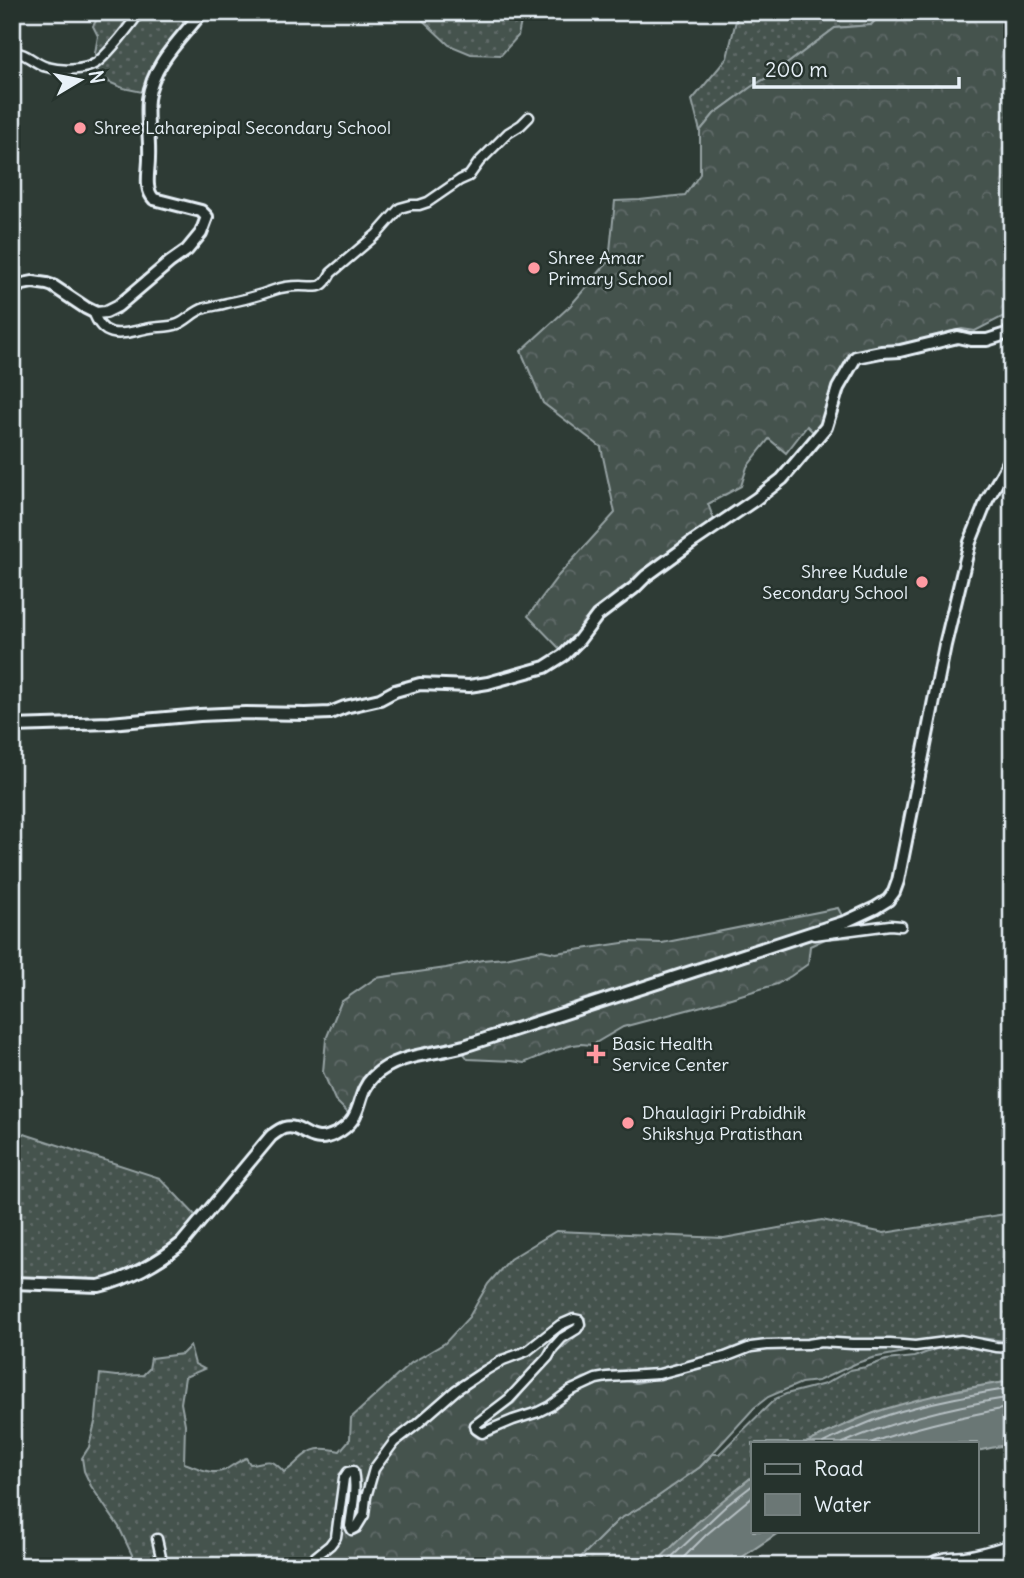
<svg xmlns="http://www.w3.org/2000/svg" width="1024" height="1578" viewBox="0 0 1024 1578" font-family="Delius,sans-serif">
  <style>
    .grass { fill: url(#grass-dots); stroke: #96a2a3; stroke-width: 2 }
    .forest { fill: url(#forest-crowns); stroke: #96a2a3; stroke-width: 2 }
    .water { fill: #6b7775; stroke: #9da8a9; stroke-width: 2 }
    .lines { fill: none; stroke-linecap: round; stroke-linejoin: round }
    .shore { stroke: #b6c0c4; stroke-width: 2 }
    .minor-casing { stroke: #e8f1f8; stroke-width: 13 }
    .tertiary-casing { stroke: #e8f1f8; stroke-width: 16 }
    .trunk-casing { stroke: #e8f1f8; stroke-width: 19 }
    .minor { stroke: #26332d; stroke-width: 8 }
    .tertiary { stroke: #26332d; stroke-width: 10 }
    .trunk { stroke: #26332d; stroke-width: 14 }
    .poi-dot { fill: #ff9aa2; stroke: #26332d; stroke-width: 2.5 }
    .labels { text-anchor: middle; stroke-width: 5; stroke-linejoin: round; paint-order: stroke }
    .poi-label { font-size: 18px; fill: #e8f1f8; stroke: #26332d; text-anchor: start }
  </style>
  <defs>
    <pattern id="grass-dots" width="8" height="8" patternUnits="userSpaceOnUse" patternTransform="scale(1.75)"><rect width="8" height="8" fill="#45524e"/><path d="M2 2h.1M6 6h.1" fill="none" stroke="#606b68" stroke-width="1.8" stroke-linecap="round"/></pattern>
    <pattern id="forest-crowns" width="20" height="18" patternUnits="userSpaceOnUse" patternTransform="scale(1.75)"><rect width="20" height="18" fill="#45524e"/><path d="M2 6a3 3 0 1 1 6 0M12 15a3 3 0 1 1 6 0" fill="none" stroke="#606b68"/></pattern>
  </defs>
  <rect width="100%" height="100%" fill="#2e3b35"/>
  <filter id="ink" filterUnits="userSpaceOnUse"><feTurbulence type="fractalNoise" baseFrequency=".0143" numOctaves="2"/><feDisplacementMap in="SourceGraphic" scale="14" xChannelSelector="R" yChannelSelector="G"/><feConvolveMatrix kernelMatrix="1 2 1 2 8 2 1 2 1" color-interpolation-filters="sRGB"/></filter>
  <g filter="url(#ink)">
    <path class="grass" d="M 101,12 L 197,12 L 142,92 L 123,88 L 99,78 L 95,53 L 98,36 L 93,26 Z
      M 414,12 L 523,12 L 518,36 L 501,55 L 471,54 L 449,45 Z
      M 738,12 L 883,12 L 871,25 L 835,28 L 775,73 L 751,87 L 714,114 L 700,131 L 692,100 L 727,58 Z
      M 12,1130 L 160,1178 L 196,1216 L 189,1229 L 178,1241 L 149,1261 L 100,1283 L 12,1279 Z
      M 1012,1213 L 1012,1342 L 966,1336 L 915,1342 L 821,1338 L 785,1342 L 747,1342 L 718,1354 L 666,1369 L 611,1371 L 583,1378 L 538,1408 L 516,1415 L 486,1428 L 484,1424 L 514,1403 L 551,1358 L 584,1329 L 585,1318 L 573,1314 L 554,1323 L 530,1343 L 519,1349 L 499,1355 L 399,1433 L 380,1453 L 365,1479 L 360,1516 L 353,1521 C 357,1503 361,1485 355,1468 L 346,1468 L 339,1484 L 333,1527 L 327,1544 L 304,1560 L 300,1566 L 135,1566 L 134,1559 L 119,1527 L 91,1486 L 84,1471 L 82,1458 L 89,1447 L 96,1418 L 100,1374 L 116,1376 L 143,1375 L 149,1369 L 151,1358 L 182,1354 L 190,1346 L 195,1364 L 204,1369 L 185,1377 L 181,1403 L 185,1424 L 184,1463 C 197,1467 211,1476 225,1470 C 232,1466 238,1461 246,1458 L 250,1464 C 268,1463 269,1455 284,1472 C 290,1469 293,1466 298,1461 C 312,1447 321,1447 340,1451 L 350,1439 L 351,1418 L 411,1363 L 445,1343 L 469,1317 L 488,1284 L 510,1259 L 556,1231 L 724,1238 L 822,1220 L 884,1233 Z
      M 953,1343 L 980,1350 L 1012,1353 L 1012,1381 L 961,1389 L 887,1409 L 853,1421 L 806,1443 L 753,1443 L 753,1476 C 717,1504 685,1534 653,1566 L 575,1566 L 583,1555 L 618,1520 L 653,1500 L 700,1467 L 713,1454 L 719,1454 L 775,1399 L 786,1394 L 825,1384 L 850,1370 L 866,1367 L 886,1360 L 914,1357 Z"/>
    <path class="forest" d="M 883,12 L 1012,12 L 1012,312 L 975,331 L 962,329 L 948,332 L 931,342 L 914,346 L 876,349 L 868,347 L 849,353 L 832,393 L 823,422 L 816,435 L 807,426 L 786,453 L 769,439 L 747,467 L 741,486 L 708,504 L 714,520 L 648,568 L 600,610 L 561,650 L 528,616 L 558,576 L 615,513 L 601,447 L 543,403 L 521,351 L 570,306 L 609,261 L 615,201 L 640,200 L 685,195 L 700,174 L 700,131 L 714,114 L 751,87 L 775,73 L 835,28 L 871,25 Z
      M 838,908 L 847,925 L 850,937 L 825,939 L 810,946 L 808,964 L 791,976 L 777,984 L 721,1001 L 623,1027 L 592,1045 L 581,1044 L 573,1045 L 553,1051 L 524,1063 L 512,1061 L 468,1059 L 458,1046 L 384,1064 L 352,1117 L 335,1100 L 323,1072 L 326,1039 L 341,1002 L 376,978 L 446,968 L 482,960 L 505,958 L 542,950 L 556,953 L 629,942 L 662,943 Z
      M 575,1323 L 577,1326 L 558,1339 L 511,1392 L 474,1420 L 470,1425 L 471,1433 L 478,1438 L 491,1436 L 509,1427 L 544,1414 L 561,1401 L 602,1381 L 616,1379 L 636,1383 L 666,1377 L 733,1359 L 750,1352 L 773,1349 L 798,1348 L 829,1345 L 908,1347 L 910,1351 L 872,1358 L 857,1363 L 818,1381 L 801,1383 L 768,1397 L 754,1408 L 700,1467 L 653,1500 L 618,1520 L 583,1555 L 575,1566 L 312,1566 L 337,1545 L 346,1482 L 349,1475 L 352,1476 L 349,1531 L 355,1533 L 360,1529 L 366,1518 L 374,1476 L 385,1460 L 405,1435 L 422,1425 L 443,1404 L 464,1389 L 498,1366 L 554,1331 Z"/>
    <path class="water" d="M 1012,1381 L 1012,1448 L 1000,1446 L 977,1451 L 977,1443 L 806,1443 C 832,1431 858,1418 885,1409 C 926,1396 969,1387 1012,1381 Z
      M 753,1476 L 753,1531 L 781,1531 L 729,1566 L 653,1566 C 684,1533 717,1504 753,1476 Z"/>
    <g class="lines">
      <path class="shore" d="M 823,1443 C 844,1433 866,1423 888,1415 C 929,1402 970,1395 1012,1388
        M 843,1443 C 897,1419 954,1406 1012,1397
        M 870,1443 C 916,1426 963,1416 1012,1407
        M 662,1566 L 727,1505 L 753,1485
        M 675,1566 L 707,1534 L 753,1496"/>
      <defs>
        <path id="minor" d="M 12,53 C 26,51 34,64 47,67 C 61,71 84,71 96,63 C 110,53 129,27 140,12
          M 93,311 C 103,341 121,334 145,329 C 156,326 168,328 178,324 C 188,320 194,311 205,308 C 212,306 220,305 227,303 C 242,300 258,296 274,290 C 282,287 291,286 300,286 C 317,286 322,291 331,273 L 377,234 L 400,208 L 411,205 L 419,205 L 428,202 L 460,180 L 469,176 L 479,162 L 508,133 L 521,125 L 529,117
          M 814,935 L 890,925 L 901,926
          M 157,1539 L 163,1566
          M 304,1566 L 330,1545 L 336,1537 L 344,1478 L 348,1472 L 353,1471 C 357,1489 352,1509 350,1526 L 352,1530 L 356,1528 L 364,1515 L 366,1497 L 374,1469 L 394,1442 L 416,1425 L 456,1390 L 486,1370 L 503,1360 L 527,1351 L 560,1325 L 574,1319 L 579,1320 L 580,1324 L 577,1329 L 562,1338 L 553,1348 L 548,1357 L 509,1399 L 475,1425 L 476,1429 L 482,1433 L 513,1420 L 538,1412 L 550,1406 L 570,1391 L 596,1379 L 607,1377 L 659,1374 L 700,1363 L 725,1357 L 751,1347 L 767,1345 L 808,1344 L 821,1342 L 852,1344 L 890,1344 L 915,1346 L 961,1340 L 996,1347 L 1012,1348"/>
        <path id="tertiary" d="M 12,289 L 23,284 L 33,282 L 47,284 L 53,286 L 86,308 L 96,313 L 106,312 L 118,306 L 170,262 L 187,250 L 201,233 L 207,217 L 201,211 L 154,199 C 144,189 149,172 149,158 C 150,138 146,118 148,99 C 153,63 181,39 202,12
          M 12,726 L 110,723 L 200,715 L 245,713 L 306,714 L 330,713 L 345,707 L 380,699 L 395,691 L 420,684 L 469,686 L 488,683 L 545,667 L 564,655 L 579,640 L 597,616 L 634,588 L 646,576 L 694,541 L 756,499 L 782,479 L 826,427 L 838,388 L 856,357 L 881,352 L 900,351 L 958,337 L 971,340 L 987,340 L 1012,332
          M 12,1283 L 99,1286 C 127,1280 160,1261 182,1243 L 271,1136 C 275,1133 280,1129 284,1128 C 303,1123 309,1147 335,1134 C 366,1118 354,1096 373,1077 C 398,1053 434,1055 464,1046 L 847,921 L 875,908 L 888,900 L 894,892 L 898,881 L 945,645 L 970,542 L 987,500 L 1012,457"/>
        <path id="trunk" d="M 931,1566 C 942,1559 952,1560 965,1559 C 981,1557 996,1552 1012,1547"/>
      </defs>
      <use href="#minor" class="minor-casing"/>
      <use href="#tertiary" class="tertiary-casing"/>
      <use href="#trunk" class="trunk-casing"/>
      <use href="#minor" class="minor"/>
      <use href="#tertiary" class="tertiary"/>
      <use href="#trunk" class="trunk"/>
    </g>
  </g>
  <g class="poi-dot">
    <circle cx="80" cy="128" r="7"/>
    <circle cx="534" cy="268" r="7"/>
    <circle cx="922" cy="582" r="7"/>
    <path d="M592.5 1043.5h7v7h7v7h-7v7h-7v-7h-7v-7h7z"/>
    <circle cx="628" cy="1123" r="7"/>
  </g>
  <g class="labels">
    <g class="poi-label">
      <text x="94" y="134">Shree Laharepipal Secondary School</text>
      <text x="548" y="264">Shree Amar<tspan x="548" dy="21">Primary School</tspan></text>
      <text x="908" y="578" text-anchor="end">Shree Kudule<tspan x="908" dy="21">Secondary School</tspan></text>
      <text x="612" y="1050">Basic Health<tspan x="612" dy="21">Service Center</tspan></text>
      <text x="642" y="1119">Dhaulagiri Prabidhik<tspan x="642" dy="21">Shikshya Pratisthan</tspan></text>
    </g>
  </g>
  <rect width="1024" height="1578" fill="none" stroke="#26332d" stroke-width="42"/>
  <rect x="21" y="21" width="982" height="1536" fill="none" stroke="#e8f1f8" stroke-width="2.5" filter="url(#ink)"/>
  <rect x="751" y="1442" width="228" height="91" fill="#26332d" stroke="#747f7e" stroke-width="2"/>
  <rect x="765" y="1464" width="35" height="10" fill="#26332d" stroke="#747f7e" stroke-width="2"/>
  <text x="814" y="1476" font-size="21" fill="#e8f1f8">Road</text>
  <rect x="765" y="1494" width="35" height="21" fill="#6b7775" stroke="#747f7e" stroke-width="2"/>
  <text x="814" y="1512" font-size="21" fill="#e8f1f8">Water</text>
  <g transform="translate(80 80) rotate(80)" stroke="#26332d" stroke-width="5" paint-order="stroke">
  <path d="M0-5L12 26L0 18L-12 26Z" fill="#e8f1f8"/>
  <text y="-10" font-size="19" font-weight="bold" text-anchor="middle" fill="#e8f1f8">N</text>
  </g>
  <path d="M754 77v10h205v-10" fill="none" stroke="#e8f1f8" stroke-width="3.5"/>
  <text x="765" y="77" font-size="21" fill="#e8f1f8" stroke="#26332d" stroke-width="5" paint-order="stroke">200 m</text>
</svg>
